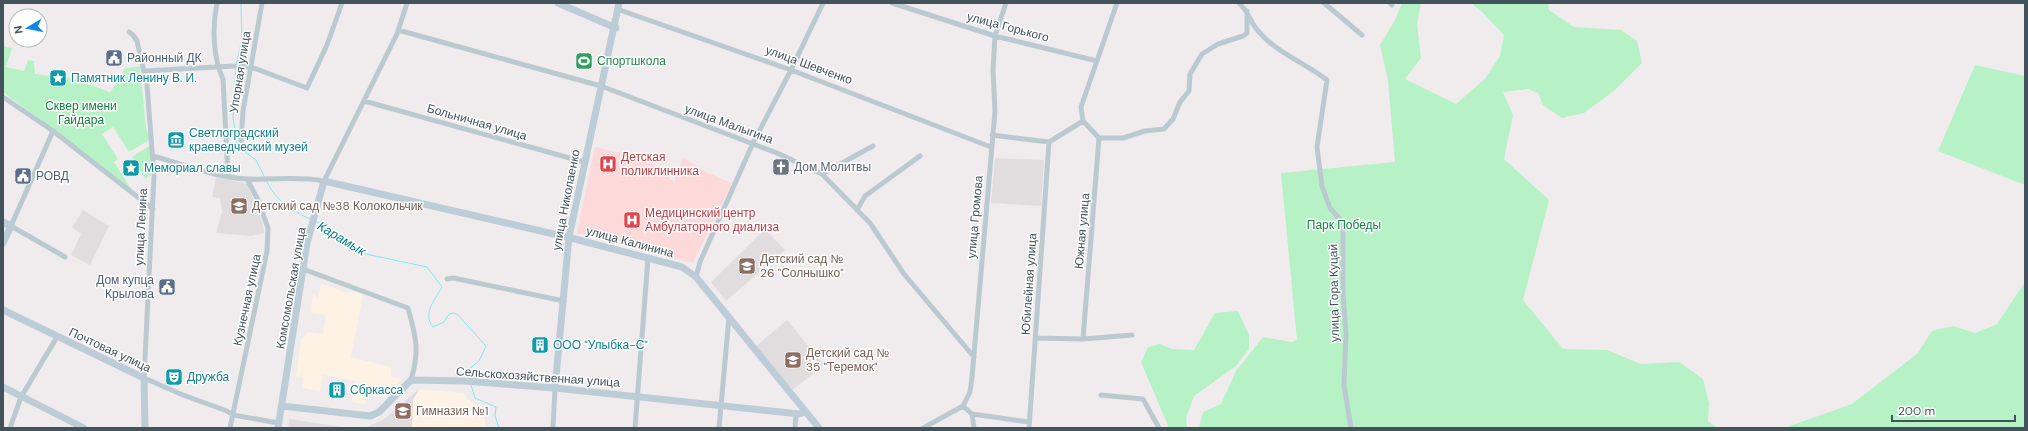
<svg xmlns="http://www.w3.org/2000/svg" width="2028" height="431" viewBox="0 0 2028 431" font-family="'DM Sans',sans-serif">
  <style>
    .commercial { fill: #fdf2e3 }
    .education { fill: #e1dddf }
    .medical { fill: #fdd9da }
    .green { fill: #b6f2c6 }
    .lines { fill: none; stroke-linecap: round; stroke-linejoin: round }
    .stream { stroke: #7fe9f3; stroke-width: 1 }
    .street { stroke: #bbcad1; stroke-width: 5 }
    .secondary { stroke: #bdcdd8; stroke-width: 7 }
    .labels { text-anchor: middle; stroke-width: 3; stroke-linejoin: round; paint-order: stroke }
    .street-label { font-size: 12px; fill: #43535c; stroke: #fff }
    .service-label { font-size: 12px; fill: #4e5e75; stroke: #fff; text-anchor: start }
    .leisure-label { font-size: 12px; fill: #27864d; stroke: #fff; text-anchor: start }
    .culture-label { font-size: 12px; fill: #0d838f; stroke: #fff; text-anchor: start }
    .park-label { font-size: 12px; fill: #0e833b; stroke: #fff }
    .health-label { font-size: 12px; fill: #be3a42; stroke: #fff; text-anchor: start }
    .worship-label { font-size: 12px; fill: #5b616d; stroke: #fff; text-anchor: start }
    .education-label { font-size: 12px; fill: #785e54; stroke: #fff; text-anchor: start }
    .water-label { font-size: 13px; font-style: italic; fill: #047e8a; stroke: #fff }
  </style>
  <rect width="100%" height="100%" fill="#f0eced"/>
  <path class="commercial" d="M 293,278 L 296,278 L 290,319 L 286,319 Z
    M 321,283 L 346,293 L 348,291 L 363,294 L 351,357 L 391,367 L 391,377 L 402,379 L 385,398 L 368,395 L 365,404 L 351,402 L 356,381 L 323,375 L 320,391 L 302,388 L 303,377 L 296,376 L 301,340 L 308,332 L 323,334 L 326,315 L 311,313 L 313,293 L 318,298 Z
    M 419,389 L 464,393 L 467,399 L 483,409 L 486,428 L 412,428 L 413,400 Z"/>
  <path class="education" d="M 995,158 L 1044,160 L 1041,206 L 991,203 Z
    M 216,177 L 247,184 L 263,223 L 264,233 L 251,236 L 216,233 L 222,212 L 220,198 L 212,197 Z
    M 83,210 L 109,226 L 90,265 L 71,255 L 81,234 L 72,227 Z
    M 765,229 L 785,250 L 726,301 L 711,282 Z
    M 787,320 L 824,365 L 791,391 L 755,347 Z
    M 419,389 L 413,400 L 412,428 L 364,428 L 383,420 Z
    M 289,419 L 350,428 L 288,428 Z"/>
  <path class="medical" d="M 595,147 L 647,159 L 674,182 L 683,157 L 706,172 L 732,183 L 693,263 L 577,233 Z"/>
  <path class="green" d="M 1402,3 L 1421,3 L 1417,24 L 1421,58 L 1405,79 L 1456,104 L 1485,79 L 1500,56 L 1504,35 L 1482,12 L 1471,3 L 1548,3 L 1549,10 L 1574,27 L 1621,30 L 1637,41 L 1642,63 L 1615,90 L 1584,113 L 1562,118 L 1543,105 L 1538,93 L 1528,89 L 1503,92 L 1513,115 L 1504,159 L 1549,200 L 1523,300 L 1563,349 L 1607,350 L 1641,364 L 1679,362 L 1703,379 L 1709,403 L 1708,421 L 1717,428 L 1199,428 L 1203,412 L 1221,404 L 1236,371 L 1263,337 L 1292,342 L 1297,340 L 1281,173 L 1395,162 L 1388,81 L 1380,45 L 1395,20 Z
    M 3,46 L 12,48 L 6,67 L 24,71 L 28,60 L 34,61 L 35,74 L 75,79 L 110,92 L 119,80 L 124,69 L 140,66 L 146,129 L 151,139 L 129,152 L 113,127 L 102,134 L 118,159 L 114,162 L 131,189 L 3,92 Z
    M 1975,65 L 2025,76 L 2025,185 L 1938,151 Z
    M 151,145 L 152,174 L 145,179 L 132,157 Z
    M 2025,282 L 2025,428 L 1784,428 L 1852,404 L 1917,354 L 1932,331 L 1953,326 L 1975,333 L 1997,324 Z
    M 1238,311 L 1249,335 L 1249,349 L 1236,366 L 1194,396 L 1186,418 L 1187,428 L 1169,428 L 1141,362 L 1148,347 L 1160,344 L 1172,349 L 1194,350 L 1215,313 Z"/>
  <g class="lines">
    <path class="stream" d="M 241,3 L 242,40 L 236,65 L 233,117 L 237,146 L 256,160 L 265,178
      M 266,180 C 277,202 289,209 310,219
      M 317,222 L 333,230 L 366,254 L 427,267 L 442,287 C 435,300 422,313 433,327 L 444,322 L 449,314 L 454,313 L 458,315 L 486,346 L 479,361 L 469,369 L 471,378
      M 471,385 L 475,398 L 496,407 L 495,416 L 499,428"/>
    <path class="street" d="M 217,3 C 212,27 213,58 223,79 L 228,175
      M 892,3 L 995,36 L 1097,61
      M 1239,3 C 1249,12 1250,22 1258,31 C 1277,53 1305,63 1327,80 L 1317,147 L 1322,186 L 1330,208 L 1343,223 L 1343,293 L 1346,334 L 1344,385 L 1351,428
      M 1324,3 L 1362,35
      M 1390,3 L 1392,5
      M 617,9 L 791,70 L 991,147
      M 398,30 L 601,86 L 777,153 L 822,174 L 870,223 L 904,274 L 974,357
      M 129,32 L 133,35 L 137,41 L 147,85 L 154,176 L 144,378 L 183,395 L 227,411 L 233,415 L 279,423
      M 241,66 L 251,67 L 307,88 L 327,45 L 342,3
      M 144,71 L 234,66
      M 3,97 L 53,131 L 153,209
      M 364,101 L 584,162
      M 53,131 L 11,226 L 65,257
      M 992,135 L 1049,142 L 1083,121
      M 1099,138 L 1123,138 L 1145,131 L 1164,129 L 1173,119 L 1180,102 L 1189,91 L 1190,74 L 1202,54 L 1218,44 L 1243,36 L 1247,33 L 1247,11
      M 241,144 L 243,111 L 262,3
      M 153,156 C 182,164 218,178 248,179 C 274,180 299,176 324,181 L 397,34 L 407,3
      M 822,174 L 873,146
      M 857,210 L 865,196 L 920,156
      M 303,269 L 408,308 C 416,338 420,349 411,380
      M 696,277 L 700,262 L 753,143 L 791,70 L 823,3
      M 447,279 L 453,278 L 564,301
      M 1035,338 L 1083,339 L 1132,335
      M 1083,339 L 1099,138 L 1083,121 L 1081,107 L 1117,3
      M 1101,395 L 1143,399 L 1159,428
      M 963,406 L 970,392 L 972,377 L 995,111 L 993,70 L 995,36 L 1006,3
      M 963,406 L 972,414 L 974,428
      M 972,414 L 1029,422
      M 10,428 L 21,397 L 57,337
      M 230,428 L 267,251 L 268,228 L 258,200 L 247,179
      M 553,428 L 555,388
      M 635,428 L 648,258
      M 719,428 L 729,317
      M 795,428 L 796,414
      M 923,428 L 963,406
      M 1029,428 L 1049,142"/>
    <path class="secondary" d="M 558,3 L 616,28
      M 3,222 L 11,226 L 3,243
      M 3,310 L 144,378 L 145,428
      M 3,387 L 84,428
      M 555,388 L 569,237 L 619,3
      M 282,406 L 370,416 L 379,412 L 411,380 L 464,381 L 555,388 L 799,414 L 805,412
      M 278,428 L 307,243 L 324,181 L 571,238 L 682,267 L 696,277 L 819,428"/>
  </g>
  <defs>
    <symbol id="civic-square" viewBox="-11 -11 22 22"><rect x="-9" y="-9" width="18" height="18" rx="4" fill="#5c6f8a" stroke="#fff"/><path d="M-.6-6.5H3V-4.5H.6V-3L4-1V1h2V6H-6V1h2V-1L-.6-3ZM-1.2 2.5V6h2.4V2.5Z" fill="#fff"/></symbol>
    <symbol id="stadium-square" viewBox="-11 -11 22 22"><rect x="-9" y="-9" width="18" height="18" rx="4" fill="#2e9e5b" stroke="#fff"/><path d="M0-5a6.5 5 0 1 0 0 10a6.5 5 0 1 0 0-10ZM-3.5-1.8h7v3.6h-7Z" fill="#fff"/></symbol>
    <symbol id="sight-square" viewBox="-11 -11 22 22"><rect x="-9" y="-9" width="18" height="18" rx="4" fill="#0f9aa8" stroke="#fff"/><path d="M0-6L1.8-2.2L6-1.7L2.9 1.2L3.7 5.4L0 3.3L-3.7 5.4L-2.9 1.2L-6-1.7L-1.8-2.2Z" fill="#fff"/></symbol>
    <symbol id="museum-square" viewBox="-11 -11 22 22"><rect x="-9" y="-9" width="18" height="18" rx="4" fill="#0f9aa8" stroke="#fff"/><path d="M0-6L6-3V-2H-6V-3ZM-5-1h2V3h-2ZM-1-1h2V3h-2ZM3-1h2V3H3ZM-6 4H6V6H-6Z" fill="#fff"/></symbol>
    <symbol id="hospital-square" viewBox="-11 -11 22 22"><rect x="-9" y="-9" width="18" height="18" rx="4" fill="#e0444e" stroke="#fff"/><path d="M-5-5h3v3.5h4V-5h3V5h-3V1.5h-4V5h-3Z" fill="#fff"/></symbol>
    <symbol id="church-square" viewBox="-11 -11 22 22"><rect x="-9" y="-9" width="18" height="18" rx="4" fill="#6b7280" stroke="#fff"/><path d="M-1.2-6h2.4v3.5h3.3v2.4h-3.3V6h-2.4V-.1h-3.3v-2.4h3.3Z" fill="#fff"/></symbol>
    <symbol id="school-square" viewBox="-11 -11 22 22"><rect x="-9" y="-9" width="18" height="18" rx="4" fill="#8d6e63" stroke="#fff"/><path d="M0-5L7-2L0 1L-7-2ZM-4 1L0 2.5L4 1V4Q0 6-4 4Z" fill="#fff"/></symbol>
    <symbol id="building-square" viewBox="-11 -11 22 22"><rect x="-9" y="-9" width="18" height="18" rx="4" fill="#0f9aa8" stroke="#fff"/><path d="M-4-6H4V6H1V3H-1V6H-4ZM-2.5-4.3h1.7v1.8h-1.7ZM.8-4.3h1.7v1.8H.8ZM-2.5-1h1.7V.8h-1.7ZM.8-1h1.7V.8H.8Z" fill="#fff"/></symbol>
    <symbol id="theatre-square" viewBox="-11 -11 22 22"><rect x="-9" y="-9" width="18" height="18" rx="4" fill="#0f9aa8" stroke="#fff"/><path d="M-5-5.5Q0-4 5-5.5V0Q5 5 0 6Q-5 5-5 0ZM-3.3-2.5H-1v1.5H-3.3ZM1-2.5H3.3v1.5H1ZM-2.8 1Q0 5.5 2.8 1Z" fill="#fff"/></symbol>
  </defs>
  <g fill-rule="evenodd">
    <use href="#civic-square" x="104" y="48" width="20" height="20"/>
    <use href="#stadium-square" x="574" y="51" width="20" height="20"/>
    <use href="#sight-square" x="48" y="68" width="20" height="20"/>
    <use href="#museum-square" x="166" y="130" width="20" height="20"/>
    <use href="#hospital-square" x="598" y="154" width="20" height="20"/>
    <use href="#church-square" x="771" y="157" width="20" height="20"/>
    <use href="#sight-square" x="121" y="158" width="20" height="20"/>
    <use href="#civic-square" x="13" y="166" width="20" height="20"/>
    <use href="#school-square" x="229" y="196" width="20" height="20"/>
    <use href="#hospital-square" x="622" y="210" width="20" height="20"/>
    <use href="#school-square" x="737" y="256" width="20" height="20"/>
    <use href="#civic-square" x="157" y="277" width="20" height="20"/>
    <use href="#building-square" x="530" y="335" width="20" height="20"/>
    <use href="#school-square" x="783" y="350" width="20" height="20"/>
    <use href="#theatre-square" x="164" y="367" width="20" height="20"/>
    <use href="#building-square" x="327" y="380" width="20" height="20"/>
    <use href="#school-square" x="393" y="401" width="20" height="20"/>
  </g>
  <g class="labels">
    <g class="street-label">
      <text transform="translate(1008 27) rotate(15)" y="4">улица Горького</text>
      <text transform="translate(809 65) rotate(20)" y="4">улица Шевченко</text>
      <text transform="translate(240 72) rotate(-81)" y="4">Упорная улица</text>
      <text transform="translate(477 122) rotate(16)" y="4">Больничная улица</text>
      <text transform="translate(729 124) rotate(20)" y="4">улица Малыгина</text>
      <text transform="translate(566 200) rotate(-79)" y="4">улица Николаенко</text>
      <text transform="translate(975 217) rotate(-85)" y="4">улица Громова</text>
      <text transform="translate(141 227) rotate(-87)" y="4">улица Ленина</text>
      <text transform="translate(1082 231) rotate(-85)" y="4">Южная улица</text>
      <text transform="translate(630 242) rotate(15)" y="4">улица Калинина</text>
      <text transform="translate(1029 284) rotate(-86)" y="4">Юбилейная улица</text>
      <text transform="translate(291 288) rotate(-80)" y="4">Комсомольская улица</text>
      <text transform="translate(1334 293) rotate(-91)" y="4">улица Гора Куцай</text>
      <text transform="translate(247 300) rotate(-78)" y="4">Кузнечная улица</text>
      <text transform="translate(110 350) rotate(25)" y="4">Почтовая улица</text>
      <text transform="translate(538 377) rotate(4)" y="4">Сельскохозяйственная улица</text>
    </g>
    <g class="service-label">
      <text x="127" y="62">Районный ДК</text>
      <text x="36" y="180">РОВД</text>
      <text x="154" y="284" text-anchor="end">Дом купца<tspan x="154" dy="14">Крылова</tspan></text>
    </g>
    <g class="leisure-label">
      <text x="597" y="65">Спортшкола</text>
    </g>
    <g class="culture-label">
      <text x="71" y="82">Памятник Ленину В. И.</text>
      <text x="189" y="137">Светлоградский<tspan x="189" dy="14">краеведческий музей</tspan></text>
      <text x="144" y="172">Мемориал славы</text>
      <text x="553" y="349">ООО "Улыбка-С"</text>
      <text x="187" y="381">Дружба</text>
      <text x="350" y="394">Сбркасса</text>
    </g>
    <g class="park-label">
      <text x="81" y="110">Сквер имени<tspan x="81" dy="14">Гайдара</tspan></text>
      <text x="1344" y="229">Парк Победы</text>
    </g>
    <g class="health-label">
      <text x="621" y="161">Детская<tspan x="621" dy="14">поликлинника</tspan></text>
      <text x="645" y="217">Медицинский центр<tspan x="645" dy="14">Амбулаторного диализа</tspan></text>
    </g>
    <g class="worship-label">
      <text x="794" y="171">Дом Молитвы</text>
    </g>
    <g class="education-label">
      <text x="252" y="210">Детский сад №38 Колокольчик</text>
      <text x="760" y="263">Детский сад №<tspan x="760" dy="14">26 "Солнышко"</tspan></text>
      <text x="806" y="357">Детский сад №<tspan x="806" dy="14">35 "Теремок"</tspan></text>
      <text x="416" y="415">Гимназия №1</text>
    </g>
    <g class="water-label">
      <text transform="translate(342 238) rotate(31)" y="5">Карамык</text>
    </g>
  </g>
  <rect width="2028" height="431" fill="none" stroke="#43535c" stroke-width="8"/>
  <g transform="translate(28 28) rotate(260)"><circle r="19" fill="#ffffff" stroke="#b4babe"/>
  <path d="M0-3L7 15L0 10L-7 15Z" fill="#0988ed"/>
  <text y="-6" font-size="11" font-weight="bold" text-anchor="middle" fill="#43535c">N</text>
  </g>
  <path d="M1892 415v6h123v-6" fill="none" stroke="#43535c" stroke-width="2"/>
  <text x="1898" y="415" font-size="12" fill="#43535c" stroke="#ffffff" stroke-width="3" paint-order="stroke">200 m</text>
</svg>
